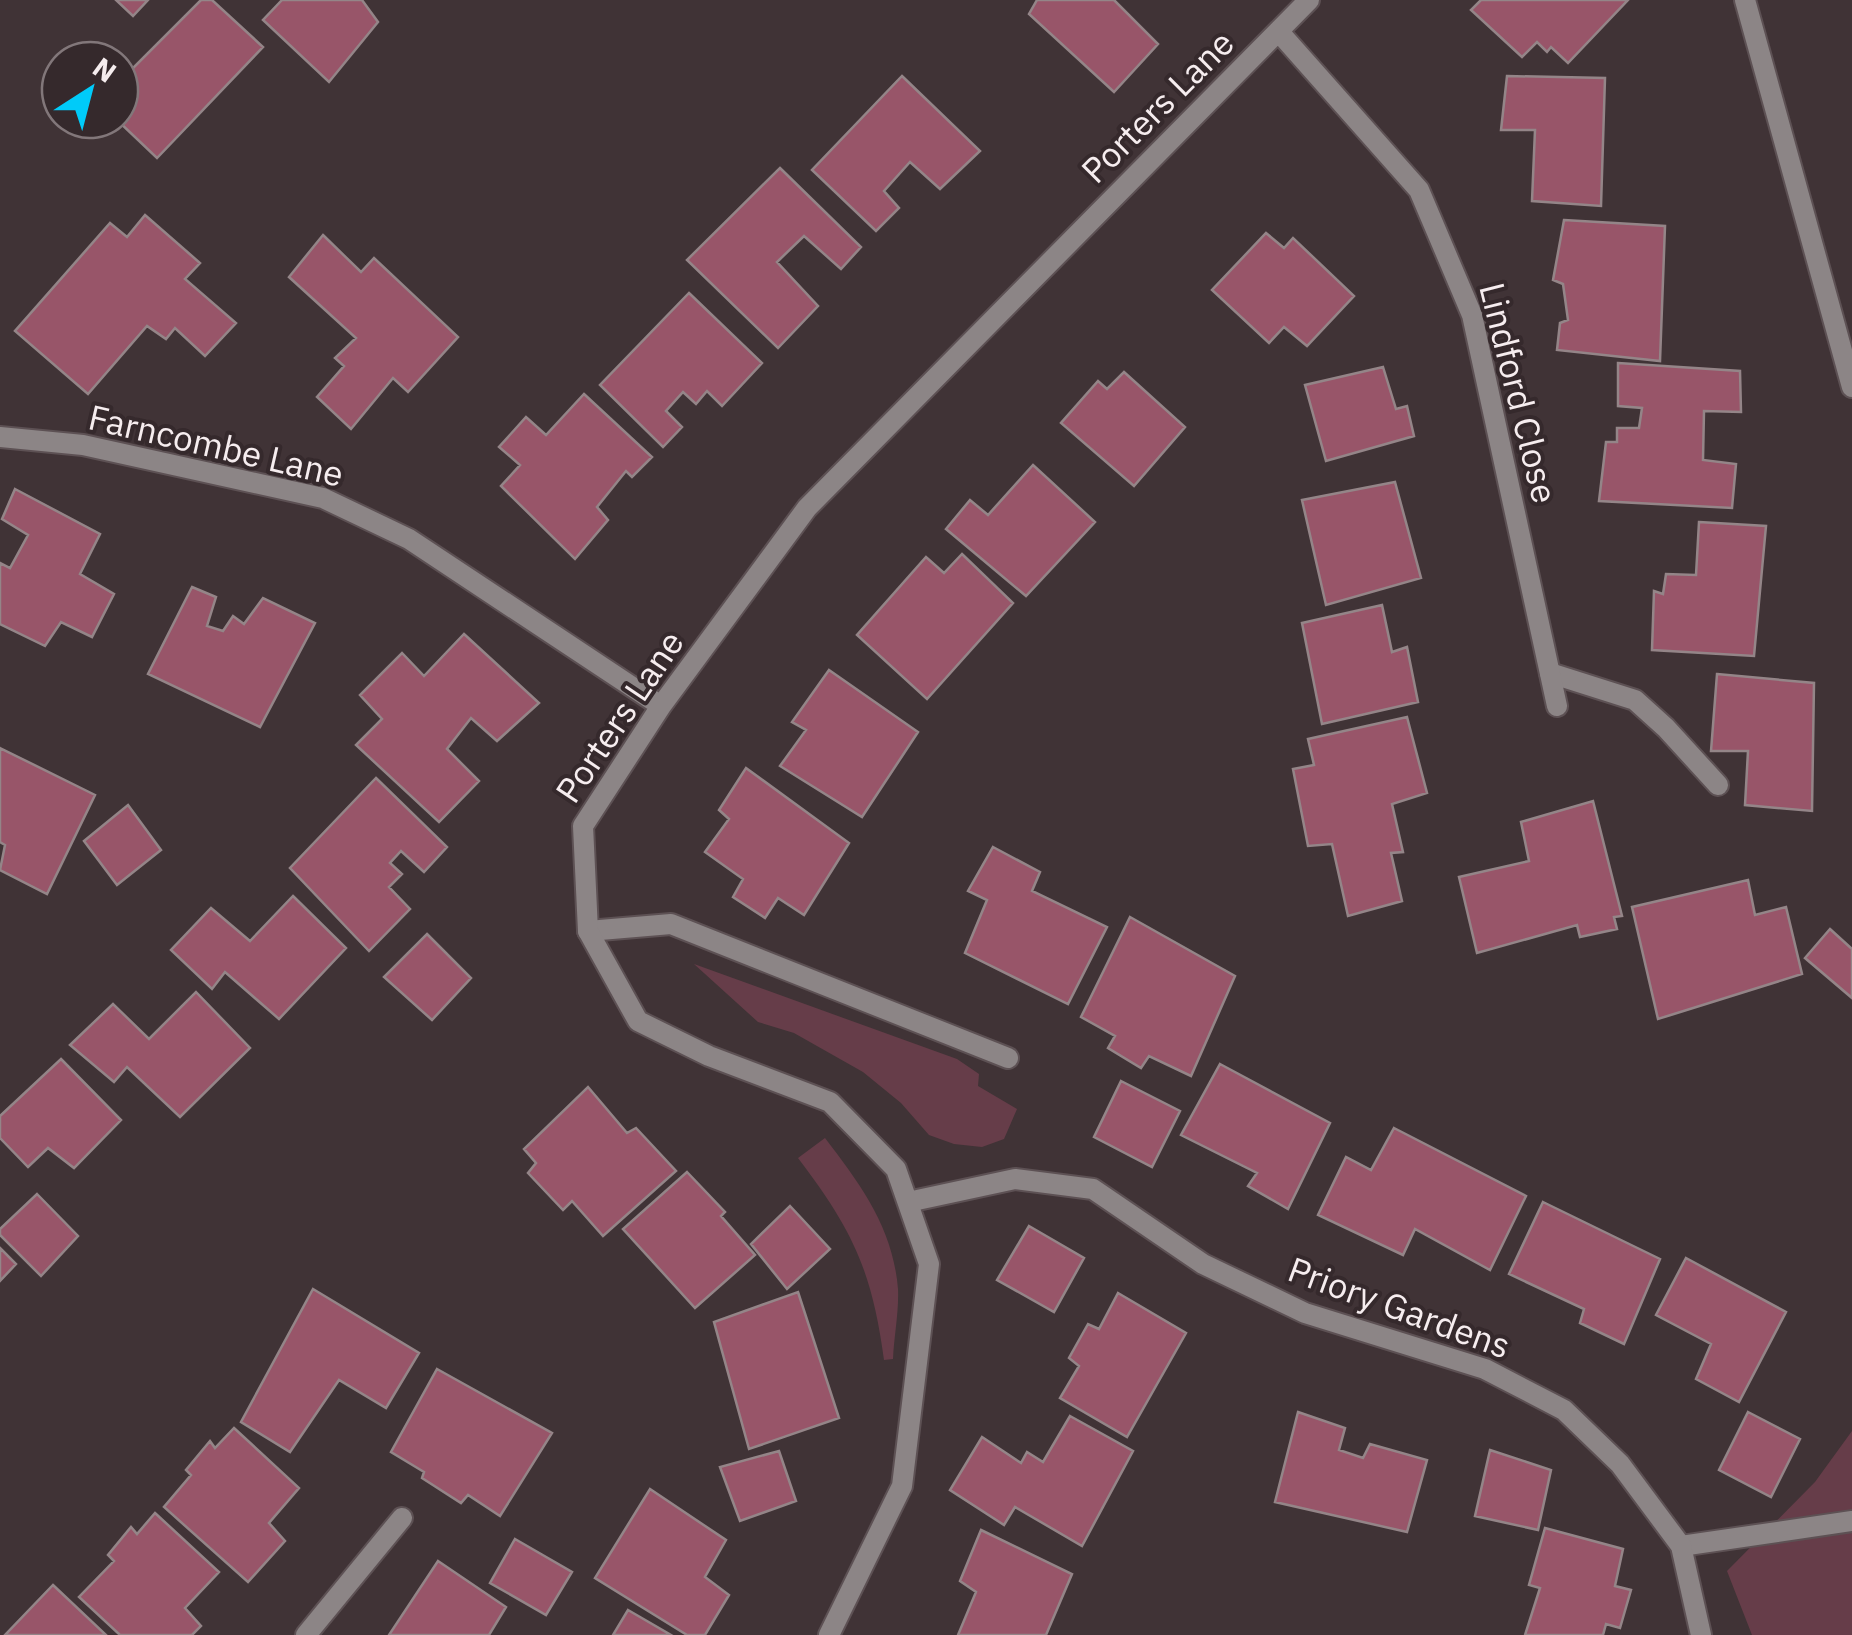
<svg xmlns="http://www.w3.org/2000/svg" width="1852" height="1635" viewBox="0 0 1852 1635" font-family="'IBM Plex Sans',sans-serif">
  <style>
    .green { fill: #663d49 }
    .building { fill: #985569; stroke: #948588; stroke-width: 2.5 }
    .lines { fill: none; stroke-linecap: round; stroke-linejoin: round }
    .service-casing { stroke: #5d5154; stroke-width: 24 }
    .minor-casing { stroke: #5d5154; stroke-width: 24 }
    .service { stroke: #8c8586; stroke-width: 20 }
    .minor { stroke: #8c8586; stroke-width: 20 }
    .labels { text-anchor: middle; stroke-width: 8; stroke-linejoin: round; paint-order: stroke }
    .street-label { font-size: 35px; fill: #f6edef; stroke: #35292c }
  </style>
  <rect width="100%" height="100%" fill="#403336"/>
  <path class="green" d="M 694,964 L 957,1059 L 979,1074 L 978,1086 L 1017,1109 L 1004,1139 L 982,1147 L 954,1144 L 929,1135 L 901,1103 L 863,1072 L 794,1033 L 758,1022 Z
    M 825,1138 C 861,1185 893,1228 898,1289 C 899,1312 894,1336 893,1359 L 884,1360 C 872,1270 852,1229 798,1158 Z
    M 1852,1431 L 1852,1635 L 1752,1635 L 1727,1571 L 1815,1482 Z"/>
  <path class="building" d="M 116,0 L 148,0 L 133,16 Z
    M 201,0 L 212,0 L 263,47 L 157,158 L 117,120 L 120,120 L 120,81 Z
    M 282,0 L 362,0 L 378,22 L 329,82 L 263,20 Z
    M 1037,0 L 1114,0 L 1158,44 L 1114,92 L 1029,14 Z
    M 1481,0 L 1628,0 L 1568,63 L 1551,47 L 1547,52 L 1537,42 L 1522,57 L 1471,10 Z
    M 902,76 L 980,151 L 940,189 L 910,162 L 884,191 L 899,208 L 876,231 L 812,170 Z
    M 1507,76 L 1605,78 L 1601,206 L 1532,201 L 1535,130 L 1501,130 Z
    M 780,168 L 861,247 L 841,269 L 804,236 L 777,262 L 818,306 L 778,348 L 687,260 Z
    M 145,215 L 200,263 L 185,279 L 236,323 L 205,356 L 175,328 L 166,339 L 147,326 L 88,394 L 15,331 L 110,223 L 127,237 Z
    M 1564,220 L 1665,226 L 1660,361 L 1557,350 L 1560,323 L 1568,320 L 1563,284 L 1553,280 Z
    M 1266,233 L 1284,248 L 1293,238 L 1354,296 L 1307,346 L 1284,327 L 1269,343 L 1212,290 Z
    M 323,235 L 361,272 L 374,258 L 458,337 L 408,392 L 393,378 L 351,429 L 317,397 L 344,366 L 335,358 L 356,338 L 289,277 Z
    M 689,293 L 762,363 L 722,406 L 707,391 L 696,404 L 683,392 L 666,411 L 682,427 L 663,447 L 600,385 Z
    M 1618,363 L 1740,371 L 1741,412 L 1704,411 L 1703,460 L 1736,464 L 1732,508 L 1599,501 L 1606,442 L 1617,442 L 1617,428 L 1639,428 L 1642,408 L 1618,406 Z
    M 1383,367 L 1396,409 L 1407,406 L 1414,436 L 1326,461 L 1305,385 Z
    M 1124,372 L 1185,427 L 1134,486 L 1061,423 L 1098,381 L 1107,389 Z
    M 584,394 L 652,457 L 632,477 L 626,471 L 597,507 L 608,520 L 575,559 L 501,486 L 520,465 L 499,447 L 526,417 L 546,435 Z
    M 1033,465 L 1095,522 L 1026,596 L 946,529 L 970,500 L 988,515 Z
    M 1395,482 L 1421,578 L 1326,605 L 1302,500 Z
    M 15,489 L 100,534 L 80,574 L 114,594 L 92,637 L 61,622 L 45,646 L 0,624 L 0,563 L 10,568 L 28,535 L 2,519 Z
    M 1699,522 L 1766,526 L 1754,656 L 1652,650 L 1654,591 L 1663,594 L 1666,574 L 1696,575 Z
    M 962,554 L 1013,603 L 927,699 L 857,635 L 926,557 L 944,573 Z
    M 192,587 L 216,597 L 207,626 L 223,631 L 233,616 L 244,624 L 263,598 L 315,623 L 260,727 L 148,674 Z
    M 1382,605 L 1392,652 L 1407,647 L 1418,702 L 1322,724 L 1302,623 Z
    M 464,634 L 539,703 L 497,741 L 471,718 L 447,749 L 479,781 L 439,822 L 356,745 L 382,719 L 360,695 L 402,653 L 424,676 Z
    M 829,670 L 918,732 L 862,817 L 780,766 L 806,730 L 792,722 Z
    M 1717,674 L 1814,683 L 1812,811 L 1745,805 L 1748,751 L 1711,751 Z
    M 1407,717 L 1427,793 L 1392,804 L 1403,852 L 1391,853 L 1402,901 L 1348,916 L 1332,844 L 1308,846 L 1293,769 L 1314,765 L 1308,739 Z
    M 0,748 L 95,795 L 47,894 L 0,870 L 5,845 L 0,842 Z
    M 746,768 L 849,843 L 804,915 L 778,898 L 765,918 L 733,897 L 743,879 L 705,852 L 729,819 L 719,810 Z
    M 376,778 L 447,847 L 424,872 L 401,851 L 390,863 L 402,874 L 389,887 L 410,909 L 369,951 L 290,868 Z
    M 1593,801 L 1622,916 L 1614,917 L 1617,929 L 1580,937 L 1577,925 L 1477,953 L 1459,877 L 1529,861 L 1521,822 Z
    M 128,805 L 161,850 L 117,885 L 84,841 Z
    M 993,847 L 1040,872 L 1032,891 L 1107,927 L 1068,1004 L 965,953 L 987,900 L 968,891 Z
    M 1748,880 L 1755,915 L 1786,907 L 1802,974 L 1658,1019 L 1632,907 Z
    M 293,896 L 346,948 L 279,1019 L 225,972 L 212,989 L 171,950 L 211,908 L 250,941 Z
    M 1130,917 L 1235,976 L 1191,1076 L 1149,1056 L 1141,1068 L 1108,1048 L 1115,1036 L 1081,1017 Z
    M 1830,929 L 1852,949 L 1852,998 L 1805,958 Z
    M 427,934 L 471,978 L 432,1020 L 384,977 Z
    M 196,992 L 250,1048 L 180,1117 L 127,1067 L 114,1082 L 70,1045 L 113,1004 L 149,1039 Z
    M 61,1059 L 121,1120 L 74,1168 L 48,1148 L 28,1167 L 0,1138 L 0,1116 Z
    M 1220,1064 L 1330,1123 L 1288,1209 L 1248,1186 L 1257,1173 L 1181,1135 Z
    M 1121,1081 L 1180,1111 L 1152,1167 L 1094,1137 Z
    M 588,1087 L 627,1133 L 636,1128 L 676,1171 L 603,1236 L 572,1201 L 563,1210 L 528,1173 L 536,1163 L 524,1149 Z
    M 1394,1128 L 1526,1196 L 1490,1270 L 1415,1229 L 1403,1255 L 1318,1215 L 1346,1157 L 1371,1170 Z
    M 687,1172 L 725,1212 L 721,1216 L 755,1255 L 695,1308 L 623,1229 Z
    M 37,1194 L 78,1236 L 41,1276 L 0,1235 L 0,1229 Z
    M 1543,1202 L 1660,1259 L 1624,1344 L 1580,1323 L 1584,1309 L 1509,1274 Z
    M 790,1206 L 830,1249 L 787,1289 L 751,1244 Z
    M 1029,1226 L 1084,1258 L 1054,1312 L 997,1280 Z
    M 0,1248 L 16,1264 L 0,1281 Z
    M 1686,1258 L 1786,1312 L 1739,1402 L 1696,1379 L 1711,1344 L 1656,1315 Z
    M 313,1289 L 419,1353 L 386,1408 L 339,1380 L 290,1452 L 241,1422 Z
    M 798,1292 L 839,1418 L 749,1449 L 714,1322 Z
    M 1118,1293 L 1186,1333 L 1127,1437 L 1060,1398 L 1079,1366 L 1069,1358 L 1088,1324 L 1099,1329 Z
    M 437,1369 L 552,1433 L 500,1516 L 468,1495 L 461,1503 L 422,1478 L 424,1472 L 391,1452 Z
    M 1298,1412 L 1345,1428 L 1339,1450 L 1363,1458 L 1370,1444 L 1427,1460 L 1407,1532 L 1275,1502 Z
    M 1748,1412 L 1800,1439 L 1771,1497 L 1719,1470 Z
    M 1070,1416 L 1133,1451 L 1082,1546 L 1015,1507 L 1004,1525 L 950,1490 L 982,1437 L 1021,1463 L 1027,1452 L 1043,1462 Z
    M 234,1428 L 299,1488 L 269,1523 L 285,1541 L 248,1582 L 164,1507 L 191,1475 L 186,1470 L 210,1441 L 215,1448 Z
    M 1490,1450 L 1551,1470 L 1538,1530 L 1475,1516 Z
    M 779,1451 L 796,1501 L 740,1521 L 720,1467 Z
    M 650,1489 L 726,1540 L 705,1577 L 729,1595 L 705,1635 L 687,1635 L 595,1578 Z
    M 155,1513 L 219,1572 L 185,1608 L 201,1626 L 192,1635 L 120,1635 L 79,1597 L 114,1561 L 108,1555 L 131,1527 L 137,1534 Z
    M 1545,1528 L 1623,1549 L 1615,1586 L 1631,1590 L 1620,1628 L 1606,1624 L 1603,1635 L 1525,1635 L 1540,1588 L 1529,1585 Z
    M 981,1530 L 1072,1574 L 1046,1635 L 958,1635 L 976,1592 L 960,1581 Z
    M 515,1539 L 572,1572 L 546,1615 L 490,1583 Z
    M 438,1561 L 506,1607 L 489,1635 L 389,1635 Z
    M 53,1585 L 106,1635 L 5,1635 Z
    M 628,1610 L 671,1635 L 613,1635 Z"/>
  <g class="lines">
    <defs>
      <path id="service" d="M 1745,0 L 1852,387
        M 1550,673 L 1635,700 L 1666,728 L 1718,785
        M 588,931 L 671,924 L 1008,1058
        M 1681,1546 L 1852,1521
        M 306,1635 L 402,1518"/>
      <path id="minor" d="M 1279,32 L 1419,190 L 1472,315 L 1557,706
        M 0,437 L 83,445 L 323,498 L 409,539 L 661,706
        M 908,1202 L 1015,1179 L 1093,1189 L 1203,1264 L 1305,1313 L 1485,1369 L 1564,1410 L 1620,1464 L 1681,1546 L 1701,1635
        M 829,1635 L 902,1486 L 929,1264 L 896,1169 L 830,1102 L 709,1056 L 638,1021 L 588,931 L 583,826 L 661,706 L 807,508 L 1309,0"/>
    </defs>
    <use href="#service" class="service-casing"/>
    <use href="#minor" class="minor-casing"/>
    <use href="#service" class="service"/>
    <use href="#minor" class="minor"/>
  </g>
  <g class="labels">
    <g class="street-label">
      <text transform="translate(1158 107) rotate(-45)" y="12">Porters Lane</text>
      <text transform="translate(1518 393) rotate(76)" y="12">Lindford Close</text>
      <text transform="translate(216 446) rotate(13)" y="12">Farncombe Lane</text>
      <text transform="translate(620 717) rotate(-56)" y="12">Porters Lane</text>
      <text transform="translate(1399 1308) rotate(20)" y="12">Priory Gardens</text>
    </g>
  </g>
  <g transform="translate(90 90) rotate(36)"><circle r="48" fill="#35292c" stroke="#82777a" stroke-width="2.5"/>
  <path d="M0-8L18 38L0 25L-18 38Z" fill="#00cbf9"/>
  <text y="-15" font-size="28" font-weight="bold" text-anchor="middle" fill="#f6edef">N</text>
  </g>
</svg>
